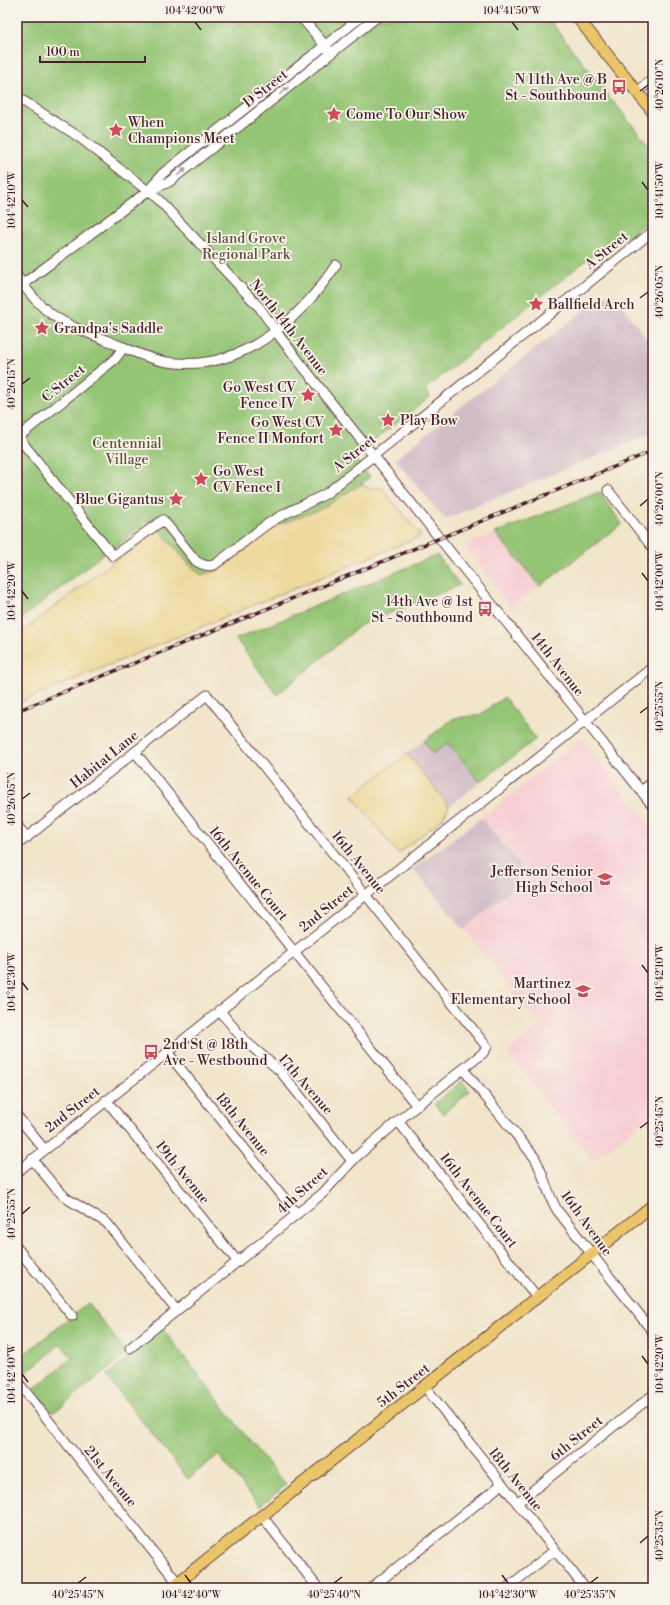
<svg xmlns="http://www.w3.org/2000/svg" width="670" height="1605" viewBox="0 0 670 1605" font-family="'Libre Bodoni',serif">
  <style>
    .built { fill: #f7cfd3 }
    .industrial { fill: #d2bdc7 }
    .green { fill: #94c574; stroke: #6f7250 }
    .sand { fill: #eeda9e; stroke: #9c7c64 }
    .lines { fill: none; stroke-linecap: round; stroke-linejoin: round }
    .minor-casing { stroke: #633d43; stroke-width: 11 }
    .major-casing { stroke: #633d43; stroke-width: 13 }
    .minor { stroke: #fff; stroke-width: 9 }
    .major { stroke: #ebc669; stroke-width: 11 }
    .rail-casing { stroke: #4a1f2b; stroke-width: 3.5 }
    .rail { stroke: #f7f3e8; stroke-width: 2; stroke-dasharray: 6; stroke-linecap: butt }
    .oneway { fill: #ae9aa0 }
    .ticks { fill: none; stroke: #4a1f2b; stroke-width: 1.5 }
    .labels { text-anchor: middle; stroke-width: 3.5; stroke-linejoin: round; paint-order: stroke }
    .poi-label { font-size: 14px; fill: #4a1f2b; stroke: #f7f3e8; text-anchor: end }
    .street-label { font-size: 14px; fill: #4a1f2b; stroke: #f7f3e8 }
    .park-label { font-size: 14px; fill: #605141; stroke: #f7f3e8 }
    .neatline { fill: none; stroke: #4a1f2b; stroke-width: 1.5 }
    .ticks-label { font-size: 10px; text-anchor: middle; fill: #4a1f2b }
  </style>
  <rect width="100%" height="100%" fill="#f7f3e8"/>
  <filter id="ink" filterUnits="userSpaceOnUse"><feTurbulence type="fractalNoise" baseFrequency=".025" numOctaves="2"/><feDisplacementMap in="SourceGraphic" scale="8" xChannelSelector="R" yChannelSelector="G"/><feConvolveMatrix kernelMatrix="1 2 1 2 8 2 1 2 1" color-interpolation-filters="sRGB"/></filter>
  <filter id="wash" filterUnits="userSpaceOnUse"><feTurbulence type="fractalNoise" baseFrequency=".012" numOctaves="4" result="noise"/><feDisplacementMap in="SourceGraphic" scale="16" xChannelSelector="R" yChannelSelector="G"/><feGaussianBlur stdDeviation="0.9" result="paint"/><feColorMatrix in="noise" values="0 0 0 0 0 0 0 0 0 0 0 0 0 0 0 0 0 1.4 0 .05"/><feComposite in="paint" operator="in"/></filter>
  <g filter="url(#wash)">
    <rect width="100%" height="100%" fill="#f1e5ca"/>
    <path class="built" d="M 495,533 L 540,586 L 512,609 L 464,546 Z
      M 581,739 L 653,828 L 653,1114 L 592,1161 L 507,1052 L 540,1025 L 464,930 L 518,883 L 520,864 L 481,818 Z"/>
    <path class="industrial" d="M 613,295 L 618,300 L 653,347 L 653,433 L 445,519 L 395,459 L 602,296 Z
      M 424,741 L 433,754 L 448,743 L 480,782 L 449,806 L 407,754 Z
      M 481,818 L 520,864 L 518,883 L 464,930 L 413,869 Z"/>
    <path class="green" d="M 17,17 L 542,17 L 547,23 L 552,23 L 609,96 L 608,97 L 612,102 L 613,101 L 653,151 L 653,217 L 628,237 C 623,236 617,241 613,245 L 609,242 L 425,389 L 430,397 L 375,440 L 371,438 L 357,450 L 357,454 L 355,458 L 370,477 L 355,489 L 319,510 L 275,526 L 217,571 L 201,575 L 188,563 L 150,520 L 121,543 L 101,556 L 17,622 Z
      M 599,492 L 622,524 L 540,586 L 495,533 Z
      M 437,555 L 460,585 L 361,625 L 277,695 L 236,639 Z
      M 504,697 L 536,739 L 480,782 L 448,743 L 433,754 L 424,741 L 454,718 L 480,715 Z
      M 462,1081 L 470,1091 L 443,1114 L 434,1104 Z
      M 88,1303 L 126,1352 L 123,1357 L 53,1413 L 34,1389 L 72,1358 L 61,1344 L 23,1375 L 17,1368 L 17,1360 Z
      M 162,1328 L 263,1458 L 286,1485 L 260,1506 L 218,1455 L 188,1479 L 106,1376 L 126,1359 L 129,1353 Z"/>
    <path class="sand" d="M 362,484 L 369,489 L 381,487 L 421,536 L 17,703 L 17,636 L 114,561 L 159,530 L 188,563 L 201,575 L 217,571 L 275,526 L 319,510 Z
      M 407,754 L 449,806 L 443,818 L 398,854 L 353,796 Z"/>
  </g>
  <g filter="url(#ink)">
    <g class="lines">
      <defs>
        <path id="minor" d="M 301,17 L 328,49
          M 637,92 L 653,79
          M 17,97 L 79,137 L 158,199 L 260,308 L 280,337 L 326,396 L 653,806
          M 149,190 L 162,174 L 361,17
          M 17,276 C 45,318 63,323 108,341 C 128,349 147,359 168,362 C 240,373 299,321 336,265
          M 23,284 L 148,191 L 169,182 L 377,17
          M 18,437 L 113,556 L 163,520 L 196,561 C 202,565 207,567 214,565 C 233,552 250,536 269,523 C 287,511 308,504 327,493 L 653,231
          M 17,438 L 115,359 L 124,347
          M 608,490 L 653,548
          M 135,752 L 417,1106
          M 641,791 L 653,782
          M 17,825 L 27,838
          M 17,845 L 207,695 L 487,1047 L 483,1053 L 398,1121 L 356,1157 L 323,1193 L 130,1348
          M 219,1010 L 244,1040 L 280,1071 L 352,1161
          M 167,1052 L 297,1214
          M 463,1069 L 535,1158 C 544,1175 547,1193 557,1210 L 653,1332
          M 106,1100 L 238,1262
          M 17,1116 L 44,1149
          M 398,1121 L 537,1297
          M 32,1159 L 55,1187 L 66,1198 L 107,1223 L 177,1311
          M 17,1172 L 653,667
          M 17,1248 L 72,1316
          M 17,1381 L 182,1588
          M 425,1387 L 585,1588
          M 517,1503 L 653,1395
          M 262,1516 L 318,1588
          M 371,1588 L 502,1484
          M 507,1588 L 555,1550"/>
        <path id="major" d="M 577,17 L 653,112
          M 171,1588 L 653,1205"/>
      </defs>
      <use href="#minor" class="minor-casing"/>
      <use href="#major" class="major-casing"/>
      <use href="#minor" class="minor"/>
      <use href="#major" class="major"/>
      <defs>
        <path id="rail" d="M 17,711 L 653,451"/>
      </defs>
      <use href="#rail" class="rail-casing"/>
      <use href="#rail" class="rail"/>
    </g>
    <defs><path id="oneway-solid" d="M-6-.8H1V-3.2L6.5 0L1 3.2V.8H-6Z"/></defs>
    <g class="oneway">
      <use href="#oneway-solid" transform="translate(284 91) rotate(-38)"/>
      <use href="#oneway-solid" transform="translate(182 172) rotate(-38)"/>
    </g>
  </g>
  <path class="ticks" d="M 195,22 L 201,30M 512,22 L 518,30M 640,91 L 648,85M 642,182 L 648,190M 22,200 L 28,207M 640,298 L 648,292M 22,384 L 30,378M 640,506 L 648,499M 642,573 L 648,581M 22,591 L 28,599M 640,713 L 648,707M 22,799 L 30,793M 642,965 L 648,973M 22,982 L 28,990M 640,1128 L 648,1122M 22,1214 L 30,1207M 642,1356 L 648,1364M 22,1374 L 28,1382M 640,1543 L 648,1536M 185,1575 L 191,1583M 502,1575 L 508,1583M 78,1583 L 86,1577M 334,1583 L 342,1577M 590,1583 L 598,1577"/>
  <defs>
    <symbol id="bus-bare" viewBox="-9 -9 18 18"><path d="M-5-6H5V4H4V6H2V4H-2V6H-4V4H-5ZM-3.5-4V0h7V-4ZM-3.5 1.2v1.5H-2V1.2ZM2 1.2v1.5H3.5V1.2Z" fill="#d1495b" stroke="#f7f3e8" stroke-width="2.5" paint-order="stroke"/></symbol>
    <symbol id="sight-bare" viewBox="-9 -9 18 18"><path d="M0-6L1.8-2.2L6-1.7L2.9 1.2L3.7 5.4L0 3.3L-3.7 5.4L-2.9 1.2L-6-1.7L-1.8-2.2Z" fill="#d1495b" stroke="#f7f3e8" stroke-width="2.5" paint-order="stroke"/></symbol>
    <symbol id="school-bare" viewBox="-9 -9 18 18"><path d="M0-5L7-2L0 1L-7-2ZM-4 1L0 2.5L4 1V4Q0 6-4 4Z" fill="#d1495b" stroke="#f7f3e8" stroke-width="2.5" paint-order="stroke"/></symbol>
  </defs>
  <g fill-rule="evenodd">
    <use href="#bus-bare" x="608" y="76" width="22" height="22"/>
    <use href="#sight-bare" x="323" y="103" width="22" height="22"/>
    <use href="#sight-bare" x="105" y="119" width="22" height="22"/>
    <use href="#sight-bare" x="525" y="293" width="22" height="22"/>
    <use href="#sight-bare" x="31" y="317" width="22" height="22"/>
    <use href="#sight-bare" x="297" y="384" width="22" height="22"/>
    <use href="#sight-bare" x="377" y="409" width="22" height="22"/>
    <use href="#sight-bare" x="325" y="419" width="22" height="22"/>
    <use href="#sight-bare" x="190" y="468" width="22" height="22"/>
    <use href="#sight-bare" x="165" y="488" width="22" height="22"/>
    <use href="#bus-bare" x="474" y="598" width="22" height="22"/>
    <use href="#school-bare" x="594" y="868" width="22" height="22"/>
    <use href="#school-bare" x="572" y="980" width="22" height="22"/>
    <use href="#bus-bare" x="140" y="1041" width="22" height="22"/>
  </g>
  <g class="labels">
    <g class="poi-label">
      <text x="607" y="84">N 11th Ave @ B<tspan x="607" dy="16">St - Southbound</tspan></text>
      <text x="346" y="119" text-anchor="start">Come To Our Show</text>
      <text x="128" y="127" text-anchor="start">When<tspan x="128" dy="16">Champions Meet</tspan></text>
      <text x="548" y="309" text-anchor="start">Ballfield Arch</text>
      <text x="54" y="333" text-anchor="start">Grandpa's Saddle</text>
      <text x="296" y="392">Go West CV<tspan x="296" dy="16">Fence IV</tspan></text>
      <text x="400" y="425" text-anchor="start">Play Bow</text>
      <text x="324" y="427">Go West CV<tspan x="324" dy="16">Fence II Monfort</tspan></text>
      <text x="213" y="476" text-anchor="start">Go West<tspan x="213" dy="16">CV Fence I</tspan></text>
      <text x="164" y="504">Blue Gigantus</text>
      <text x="473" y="606">14th Ave @ 1st<tspan x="473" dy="16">St - Southbound</tspan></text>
      <text x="593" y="876">Jefferson Senior<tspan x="593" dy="16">High School</tspan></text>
      <text x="571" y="988">Martinez<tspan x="571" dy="16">Elementary School</tspan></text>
      <text x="163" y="1049" text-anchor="start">2nd St @ 18th<tspan x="163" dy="16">Ave - Westbound</tspan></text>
    </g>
    <g class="street-label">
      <text transform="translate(265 88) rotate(-38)" y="5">D Street</text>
      <text transform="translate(606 250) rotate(-39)" y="5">A Street</text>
      <text transform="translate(289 327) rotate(52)" y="5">North 14th Avenue</text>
      <text transform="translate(63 383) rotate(-39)" y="5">C Street</text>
      <text transform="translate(354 453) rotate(-39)" y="5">A Street</text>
      <text transform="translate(558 664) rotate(52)" y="5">14th Avenue</text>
      <text transform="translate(104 759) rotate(-39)" y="5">Habitat Lane</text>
      <text transform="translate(359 862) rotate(51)" y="5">16th Avenue</text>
      <text transform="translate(249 873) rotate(51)" y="5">16th Avenue Court</text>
      <text transform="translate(326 908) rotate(-39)" y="5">2nd Street</text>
      <text transform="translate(306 1084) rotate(49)" y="5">17th Avenue</text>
      <text transform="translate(72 1109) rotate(-38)" y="5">2nd Street</text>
      <text transform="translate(243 1124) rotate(51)" y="5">18th Avenue</text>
      <text transform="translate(183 1172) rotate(51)" y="5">19th Avenue</text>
      <text transform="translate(302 1190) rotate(-42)" y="5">4th Street</text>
      <text transform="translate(479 1200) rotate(52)" y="5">16th Avenue Court</text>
      <text transform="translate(587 1223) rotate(54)" y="5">16th Avenue</text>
      <text transform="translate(403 1385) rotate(-38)" y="5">5th Street</text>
      <text transform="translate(576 1438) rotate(-39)" y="5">6th Street</text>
      <text transform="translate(111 1476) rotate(51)" y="5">21st Avenue</text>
      <text transform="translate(516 1479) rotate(51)" y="5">18th Avenue</text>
    </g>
    <g class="park-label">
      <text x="246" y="243">Island Grove<tspan x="246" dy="16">Regional Park</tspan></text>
      <text x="127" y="448">Centennial<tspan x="127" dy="16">Village</tspan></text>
    </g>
  </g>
  <rect width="670" height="1605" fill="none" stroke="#f7f3e8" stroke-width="44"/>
  <path d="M40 56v6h105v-6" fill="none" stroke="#4a1f2b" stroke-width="2"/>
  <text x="46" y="56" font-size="12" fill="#4a1f2b" stroke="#f7f3e8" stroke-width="3" paint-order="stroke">100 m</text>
  <rect x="22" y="22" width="626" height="1561" class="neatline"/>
  <g class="ticks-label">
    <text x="195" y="14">104°42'00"W</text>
    <text x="512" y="14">104°41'50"W</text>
    <text transform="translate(659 85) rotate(-90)" y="4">40°26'10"N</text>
    <text transform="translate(659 190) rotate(-90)" y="4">104°41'50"W</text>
    <text transform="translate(11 200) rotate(-90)" y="4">104°42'10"W</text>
    <text transform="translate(659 292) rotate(-90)" y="4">40°26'05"N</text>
    <text transform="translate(11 384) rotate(-90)" y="4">40°26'15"N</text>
    <text transform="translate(659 499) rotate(-90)" y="4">40°26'00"N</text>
    <text transform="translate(659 581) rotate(-90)" y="4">104°42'00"W</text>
    <text transform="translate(11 591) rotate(-90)" y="4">104°42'20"W</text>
    <text transform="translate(659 707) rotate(-90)" y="4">40°25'55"N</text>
    <text transform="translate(11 799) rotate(-90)" y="4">40°26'05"N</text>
    <text transform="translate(659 973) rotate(-90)" y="4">104°42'10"W</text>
    <text transform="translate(11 982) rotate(-90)" y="4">104°42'30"W</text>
    <text transform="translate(659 1122) rotate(-90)" y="4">40°25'45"N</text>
    <text transform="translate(11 1214) rotate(-90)" y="4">40°25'55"N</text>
    <text transform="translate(659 1364) rotate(-90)" y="4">104°42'20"W</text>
    <text transform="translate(11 1374) rotate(-90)" y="4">104°42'40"W</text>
    <text transform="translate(659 1536) rotate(-90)" y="4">40°25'35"N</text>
    <text x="78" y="1598">40°25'45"N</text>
    <text x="191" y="1598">104°42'40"W</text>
    <text x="334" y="1598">40°25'40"N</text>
    <text x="508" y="1598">104°42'30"W</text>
    <text x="590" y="1598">40°25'35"N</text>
  </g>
</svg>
